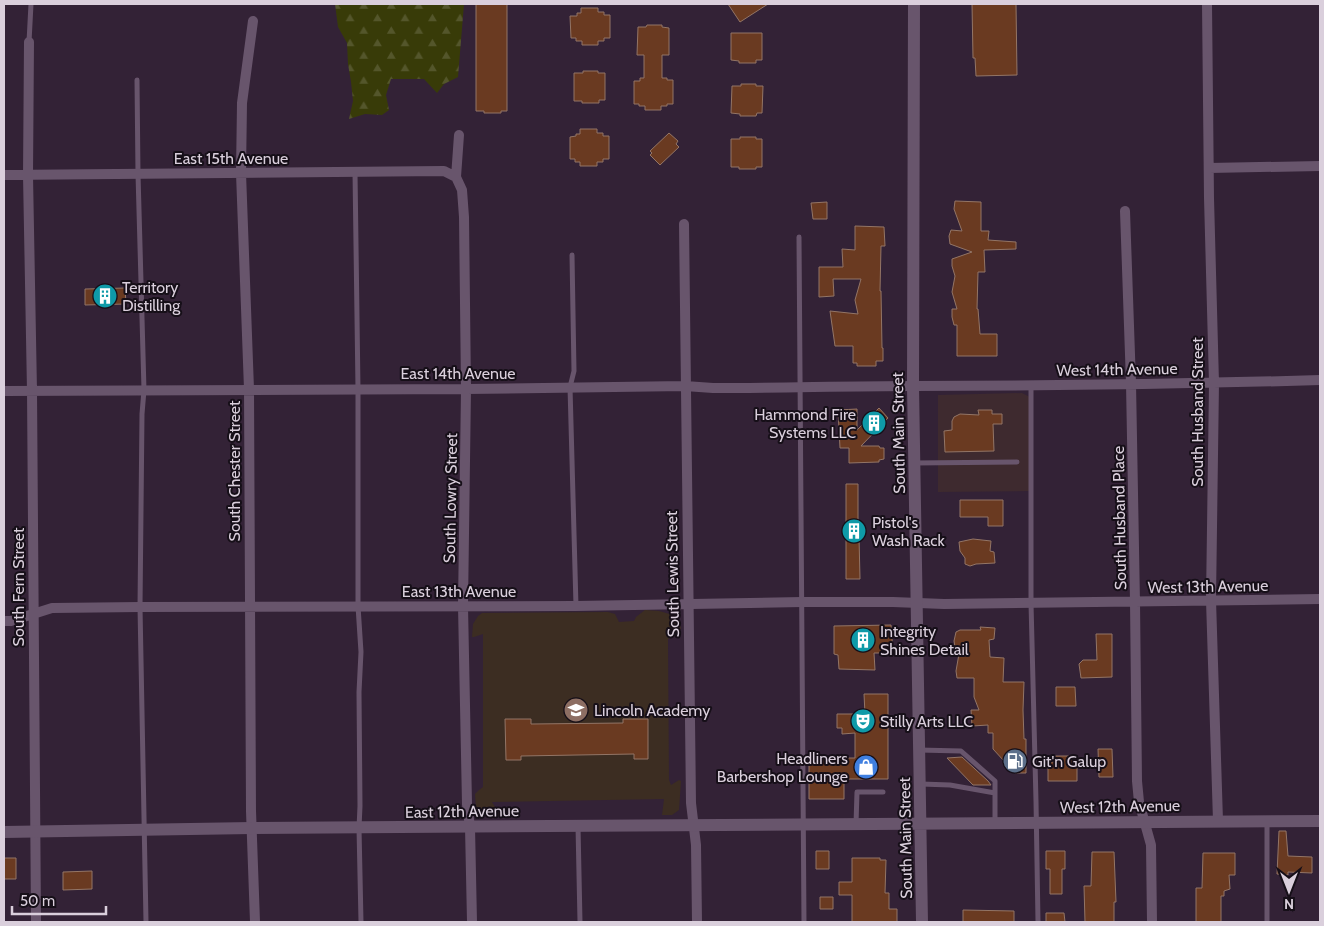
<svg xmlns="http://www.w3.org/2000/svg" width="1324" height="926" viewBox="0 0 1324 926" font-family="Cabin,sans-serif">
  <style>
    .commercial { fill: #3e2a2f }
    .education { fill: #3c2d22 }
    .forest { fill: url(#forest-firs) }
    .building { fill: #6a3a21; stroke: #937566 }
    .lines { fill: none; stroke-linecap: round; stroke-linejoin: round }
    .service { stroke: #68556c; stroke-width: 5 }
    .minor { stroke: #68556c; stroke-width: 10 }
    .secondary { stroke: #68556c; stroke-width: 12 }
    .labels { text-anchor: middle; stroke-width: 4; stroke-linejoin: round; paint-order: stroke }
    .street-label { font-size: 16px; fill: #dacfdc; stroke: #160f18 }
    .poi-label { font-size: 16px; fill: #dacfdc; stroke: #160f18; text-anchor: start }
  </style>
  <defs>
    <pattern id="forest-firs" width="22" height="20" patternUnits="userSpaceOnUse" patternTransform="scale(1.25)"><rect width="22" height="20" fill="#383b08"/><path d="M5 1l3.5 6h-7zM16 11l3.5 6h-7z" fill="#54562b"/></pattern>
  </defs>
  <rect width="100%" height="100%" fill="#332236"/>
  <path class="commercial" d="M 1022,393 L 1030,397 L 1030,491 L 938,492 L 938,395 Z"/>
  <path class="education" d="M 645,610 L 659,611 L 673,615 L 678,620 L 681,628 L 677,635 L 668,639 L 669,780 L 671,785 L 679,780 L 681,781 L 679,810 L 672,815 L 662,815 L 664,799 L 492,802 L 500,815 L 492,817 L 482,815 L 476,808 L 475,794 L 479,790 L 483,787 L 483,634 L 474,637 L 472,637 L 473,624 L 478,616 L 482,613 L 608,612 L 615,614 L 619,622 L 634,621 L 636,617 Z"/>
  <path class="forest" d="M 335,4 L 423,4 L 436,5 L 437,4 L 464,4 L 458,77 L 444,84 L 437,93 L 424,79 L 391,79 L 386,95 L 389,110 L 382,115 L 365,114 L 349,119 L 353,101 L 351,82 L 348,64 L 347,43 L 338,27 Z"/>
  <path class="building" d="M 476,4 L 507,4 L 507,111 L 501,111 L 501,113 L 484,113 L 484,111 L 476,111 Z
    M 728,4 L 768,4 L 740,22 Z
    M 972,4 L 1016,4 L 1017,75 L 976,76 L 975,58 L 973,58 Z
    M 581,8 L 598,8 L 598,12 L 604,12 L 604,15 L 610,15 L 610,38 L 604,38 L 604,41 L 598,41 L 598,45 L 582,45 L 582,41 L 576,41 L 576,38 L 571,38 L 570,16 L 577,16 L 577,13 L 581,13 Z
    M 647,25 L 662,25 L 662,27 L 669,28 L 669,55 L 662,55 L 662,78 L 667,78 L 667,80 L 673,80 L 673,104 L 667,104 L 667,106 L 661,106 L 661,110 L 645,110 L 645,106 L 639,106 L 639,104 L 634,104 L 634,81 L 640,81 L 640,78 L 644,78 L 644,55 L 637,55 L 638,27 L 646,27 Z
    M 731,33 L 762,33 L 762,60 L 756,60 L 756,63 L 739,63 L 739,61 L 731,60 Z
    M 583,71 L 598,71 L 598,73 L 605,73 L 605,100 L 599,100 L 599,103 L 582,103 L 582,101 L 574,101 L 574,73 L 583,73 Z
    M 741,84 L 756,84 L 756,86 L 763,86 L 762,113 L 757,113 L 756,116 L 740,116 L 740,114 L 731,113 L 732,86 L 741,86 Z
    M 580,129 L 597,129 L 597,133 L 603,133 L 603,136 L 609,136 L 609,159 L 603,159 L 603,162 L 597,162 L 597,166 L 580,166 L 580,162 L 575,162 L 575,159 L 570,159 L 570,137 L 576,136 L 576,134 L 580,134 Z
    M 669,133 L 678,141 L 676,144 L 679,147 L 660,165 L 650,155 L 652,153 L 650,151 Z
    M 740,137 L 756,137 L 756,139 L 762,139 L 762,167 L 756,167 L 756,169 L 739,169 L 739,167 L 731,167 L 731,139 L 740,139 Z
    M 955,201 L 981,202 L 981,231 L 989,231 L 988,240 L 1016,242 L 1016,249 L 984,250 L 985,272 L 978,272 L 977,309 L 978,309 L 980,334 L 997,334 L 997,356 L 957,356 L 957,325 L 954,325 L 952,317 L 952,309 L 957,309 L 952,292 L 955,276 L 952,266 L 952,259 L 972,252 L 950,244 L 949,236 L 951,230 L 962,231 L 954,209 Z
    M 827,202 L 827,219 L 813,219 L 811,203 Z
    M 855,226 L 884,227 L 885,246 L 881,246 L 880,291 L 881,291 L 882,348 L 883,348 L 883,361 L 876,361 L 876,366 L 857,366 L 857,363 L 853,363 L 853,346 L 835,346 L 830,311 L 858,314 L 855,300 L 861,279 L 833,279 L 834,296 L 819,297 L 819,267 L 843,267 L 842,249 L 855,250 Z
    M 125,288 L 126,304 L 85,305 L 85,289 Z
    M 879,408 L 888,418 L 861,446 L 879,446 L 880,448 L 884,448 L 884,459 L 879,460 L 879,462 L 849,463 L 849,448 L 840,448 L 838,410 L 857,409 L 857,430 Z
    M 978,410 L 992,410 L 992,414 L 1002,414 L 1002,424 L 993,424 L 994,451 L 945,452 L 944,431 L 952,430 L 952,421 L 954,417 L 960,414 L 979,415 Z
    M 846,484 L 858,484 L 858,526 L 863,526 L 863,537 L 859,537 L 860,579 L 846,579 Z
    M 960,500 L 1003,500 L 1003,526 L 988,526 L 988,517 L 960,517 Z
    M 973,539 L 991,541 L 990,551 L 994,552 L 995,563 L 976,564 L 970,566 L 965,564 L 965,558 L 960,551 L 959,542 Z
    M 891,625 L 893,653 L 874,653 L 875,670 L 839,669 L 838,655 L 834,654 L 834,626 Z
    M 980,627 L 995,628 L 994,639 L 989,640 L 990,657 L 1004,658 L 1003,682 L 1024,682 L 1023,710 L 1024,739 L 1026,739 L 1026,773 L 1015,773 L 993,749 L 993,733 L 988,733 L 988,725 L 972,726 L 971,710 L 979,710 L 974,697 L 974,678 L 957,678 L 956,671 L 960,648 L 955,647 L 954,641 L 956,632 L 960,630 L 981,630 Z
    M 1096,634 L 1112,634 L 1112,677 L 1081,678 L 1079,664 L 1083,660 L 1097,660 Z
    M 1056,687 L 1075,687 L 1076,706 L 1056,706 Z
    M 864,694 L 888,694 L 888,779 L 844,779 L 844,799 L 809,799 L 809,758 L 855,758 L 855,733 L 842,734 L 842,728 L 837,728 L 837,714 L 865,714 Z
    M 505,719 L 531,719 L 531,724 L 623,723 L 623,719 L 648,719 L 648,759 L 634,759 L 634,754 L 521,756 L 521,760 L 506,760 Z
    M 1098,749 L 1112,749 L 1113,777 L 1099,777 Z
    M 1055,756 L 1077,756 L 1077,781 L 1048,781 L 1048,762 L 1055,762 Z
    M 962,757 L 988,781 L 991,785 L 973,785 L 947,758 Z
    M 1279,831 L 1286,831 L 1288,856 L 1312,857 L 1312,873 L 1288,872 L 1288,875 L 1277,874 Z
    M 816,851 L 829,851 L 829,869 L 816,869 Z
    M 1046,851 L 1065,851 L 1065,869 L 1062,869 L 1062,894 L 1050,894 L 1050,869 L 1046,869 Z
    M 1092,852 L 1114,852 L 1116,902 L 1114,902 L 1114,922 L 1085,922 L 1084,886 L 1091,886 Z
    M 1203,853 L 1235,853 L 1235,875 L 1229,875 L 1230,889 L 1224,891 L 1224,896 L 1221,896 L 1221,922 L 1196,922 L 1196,888 L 1202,888 Z
    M 4,858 L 16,858 L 16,879 L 4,879 Z
    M 852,858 L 880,858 L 880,860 L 886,860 L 885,893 L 889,893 L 889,909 L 897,909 L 897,922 L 852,922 L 852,895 L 839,895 L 839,882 L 852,882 Z
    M 92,871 L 92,889 L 63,890 L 63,872 Z
    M 820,897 L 833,897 L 833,909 L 820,909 Z
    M 963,910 L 1014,911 L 1014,922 L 963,922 Z
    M 1046,913 L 1064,913 L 1065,922 L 1046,922 Z"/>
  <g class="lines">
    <path class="service" d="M 29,42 L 31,4
      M 137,80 L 138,174 L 144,390 L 142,414 L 140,607 L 146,922
      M 355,172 L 358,389 L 358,606 L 361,652 L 359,692 L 360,806 L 359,828 L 361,922
      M 799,237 L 804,922
      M 572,255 L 574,371 L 570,387 L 576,606
      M 1031,386 L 1031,603 L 1036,801 L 1038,922
      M 915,463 L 1017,462
      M 919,750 L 961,751 L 995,781 L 995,823
      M 921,784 L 950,785 L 995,793
      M 1267,823 L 1267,922
      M 856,824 L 857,792 L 883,792
      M 578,826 L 580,922"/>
    <path class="minor" d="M 1207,4 L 1209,198 L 1214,383 L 1211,600 L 1218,821
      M 253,21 L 242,103 L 241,173 L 249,389 L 251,811 L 255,922
      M 29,42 L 28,175 L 32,391 L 36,922
      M 459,135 L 456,177 L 462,190 L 464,217 L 466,389 L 463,606 L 467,804 L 470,827 L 472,922
      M 1209,168 L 1320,166
      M 4,175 L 444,171 L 456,177
      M 1125,211 L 1131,383 L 1135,602 L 1137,781 L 1139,802 L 1151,845 L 1152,922
      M 684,224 L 691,803 L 696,845 L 697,922
      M 4,391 L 466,389 L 685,386 L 713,388 C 780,388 847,386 914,386 C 1050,386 1185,384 1320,380
      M 4,621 L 11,621 L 52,608 L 140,607 L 576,606 L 802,602 L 893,602 L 944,604 L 1320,599"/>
    <path class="secondary" d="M 914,4 L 913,386 L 922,922
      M 4,832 L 252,828 L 1320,821"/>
  </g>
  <defs>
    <symbol id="building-disc" viewBox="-11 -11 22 22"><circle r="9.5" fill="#0f9aa8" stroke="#160f18"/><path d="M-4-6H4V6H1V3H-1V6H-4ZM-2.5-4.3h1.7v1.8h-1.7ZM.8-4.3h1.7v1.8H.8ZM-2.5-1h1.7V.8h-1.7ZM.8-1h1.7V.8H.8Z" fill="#fff"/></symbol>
    <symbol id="school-disc" viewBox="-11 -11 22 22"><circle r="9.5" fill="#8d6e63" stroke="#160f18"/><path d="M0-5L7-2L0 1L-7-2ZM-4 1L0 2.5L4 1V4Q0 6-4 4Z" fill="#fff"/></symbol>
    <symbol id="theatre-disc" viewBox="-11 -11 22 22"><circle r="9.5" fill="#0f9aa8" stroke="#160f18"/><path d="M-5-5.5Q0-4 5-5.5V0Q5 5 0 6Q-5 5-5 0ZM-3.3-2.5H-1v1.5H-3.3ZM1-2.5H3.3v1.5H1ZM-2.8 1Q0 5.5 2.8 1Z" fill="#fff"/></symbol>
    <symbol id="fuel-disc" viewBox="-11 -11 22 22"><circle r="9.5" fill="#5c6f8a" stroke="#160f18"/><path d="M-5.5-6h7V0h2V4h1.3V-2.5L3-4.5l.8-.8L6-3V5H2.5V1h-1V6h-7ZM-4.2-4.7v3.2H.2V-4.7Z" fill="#fff"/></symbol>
    <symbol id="shop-disc" viewBox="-11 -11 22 22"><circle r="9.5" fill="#3f7fe0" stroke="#160f18"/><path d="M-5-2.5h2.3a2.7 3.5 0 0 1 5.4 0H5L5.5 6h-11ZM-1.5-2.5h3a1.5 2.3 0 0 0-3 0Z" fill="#fff"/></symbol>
  </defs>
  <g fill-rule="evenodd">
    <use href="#building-disc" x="91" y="282" width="28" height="28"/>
    <use href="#building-disc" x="860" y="409" width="28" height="28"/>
    <use href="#building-disc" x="840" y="517" width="28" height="28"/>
    <use href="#building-disc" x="849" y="626" width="28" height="28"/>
    <use href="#school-disc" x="562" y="696" width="28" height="28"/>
    <use href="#theatre-disc" x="849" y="707" width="28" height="28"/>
    <use href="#fuel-disc" x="1001" y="747" width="28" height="28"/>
    <use href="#shop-disc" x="852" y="753" width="28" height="28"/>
  </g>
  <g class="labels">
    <g class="street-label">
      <text x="231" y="164">East 15th Avenue</text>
      <text transform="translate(1117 369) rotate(-1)" y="6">West 14th Avenue</text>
      <text x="458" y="379">East 14th Avenue</text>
      <text transform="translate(1197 412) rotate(-90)" y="6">South Husband Street</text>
      <text transform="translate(898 433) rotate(-91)" y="6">South Main Street</text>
      <text transform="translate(234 471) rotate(-90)" y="6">South Chester Street</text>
      <text transform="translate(450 498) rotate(-89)" y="6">South Lowry Street</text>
      <text transform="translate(1119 518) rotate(-91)" y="6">South Husband Place</text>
      <text transform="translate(672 574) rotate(-91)" y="6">South Lewis Street</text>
      <text transform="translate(1208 586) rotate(-1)" y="6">West 13th Avenue</text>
      <text transform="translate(18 587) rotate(-90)" y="6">South Fern Street</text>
      <text x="459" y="597">East 13th Avenue</text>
      <text transform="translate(1120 806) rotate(-1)" y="6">West 12th Avenue</text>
      <text transform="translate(462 811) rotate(-1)" y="6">East 12th Avenue</text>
      <text transform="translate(905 838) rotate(-91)" y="6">South Main Street</text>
    </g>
    <g class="poi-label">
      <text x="122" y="293">Territory<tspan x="122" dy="18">Distilling</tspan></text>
      <text x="856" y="420" text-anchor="end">Hammond Fire<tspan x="856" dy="18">Systems LLC</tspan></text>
      <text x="872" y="528">Pistol's<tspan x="872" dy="18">Wash Rack</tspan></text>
      <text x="880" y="637">Integrity<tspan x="880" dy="18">Shines Detail</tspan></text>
      <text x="594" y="716">Lincoln Academy</text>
      <text x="880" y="727">Stilly Arts LLC</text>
      <text x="848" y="764" text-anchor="end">Headliners<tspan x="848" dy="18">Barbershop Lounge</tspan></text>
      <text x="1032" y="767">Git'n Galup</text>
    </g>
  </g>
  <rect width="1324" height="926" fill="none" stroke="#dacfdc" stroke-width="10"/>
  <g transform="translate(1289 891) rotate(180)" stroke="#160f18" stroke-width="4" paint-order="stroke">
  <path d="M0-4L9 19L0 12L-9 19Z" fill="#dacfdc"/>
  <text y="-8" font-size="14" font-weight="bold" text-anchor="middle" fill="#dacfdc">N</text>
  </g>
  <path d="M12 906v8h94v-8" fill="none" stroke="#dacfdc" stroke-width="2.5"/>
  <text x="20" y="906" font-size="15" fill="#dacfdc" stroke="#160f18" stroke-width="4" paint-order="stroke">50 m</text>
</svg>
